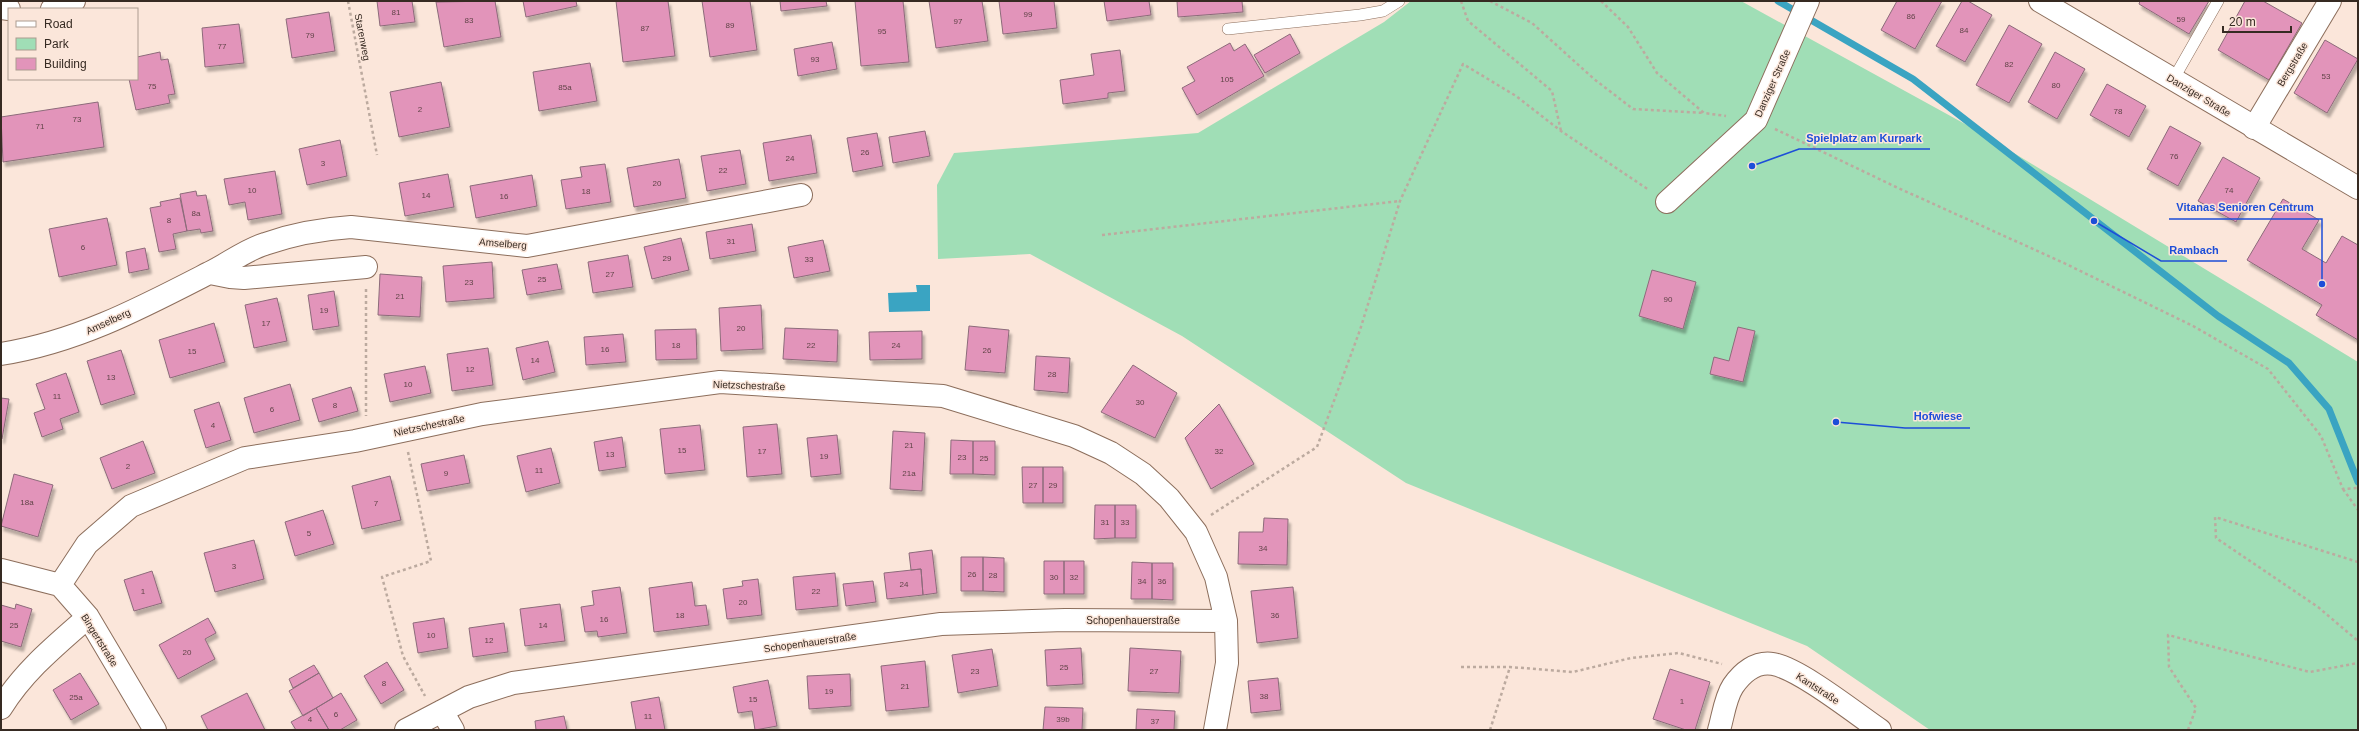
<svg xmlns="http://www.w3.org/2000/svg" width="2359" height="731" viewBox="0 0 2359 731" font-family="Helvetica,sans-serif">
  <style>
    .green { fill: #a0deb6 }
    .water { fill: #3aa4c2 }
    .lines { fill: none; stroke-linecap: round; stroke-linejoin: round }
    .stream { stroke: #3aa4c2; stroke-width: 7 }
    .building { fill: #e294ba; stroke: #8c6b7a; filter: url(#shadow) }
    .lane-casing { stroke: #8c6e5c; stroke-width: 12 }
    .street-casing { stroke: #8c6e5c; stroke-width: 24 }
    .secondary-casing { stroke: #8c6e5c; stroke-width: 24 }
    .path { stroke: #bcaa9f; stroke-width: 2.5; stroke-dasharray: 3 3; stroke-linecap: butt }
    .lane { stroke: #fff; stroke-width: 11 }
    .street { stroke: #fff; stroke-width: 22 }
    .secondary { stroke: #fff; stroke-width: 22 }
    .labels { text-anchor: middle; stroke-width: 3; stroke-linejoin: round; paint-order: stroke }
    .number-label { font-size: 8px; fill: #614448 }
    .street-label { font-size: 10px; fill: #362a22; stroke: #fbe6da }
    .leader { fill: none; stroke: #1d4ed8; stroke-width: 1.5 }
    .callout-dot { fill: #1d4ed8; stroke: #fbe6da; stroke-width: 1.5 }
    .callout-label { font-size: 11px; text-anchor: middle; font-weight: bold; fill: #1d4ed8; stroke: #fbe6da; stroke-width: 3; stroke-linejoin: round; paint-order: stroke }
  </style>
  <defs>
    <filter id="shadow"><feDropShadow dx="2.5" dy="4.5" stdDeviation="1" flood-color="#0004"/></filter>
  </defs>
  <rect width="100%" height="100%" fill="#fbe6da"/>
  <path class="green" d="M 1411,1 L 1741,1 L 1976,130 L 2358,362 L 2358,730 L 1930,730 L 1807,646 L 1406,483 L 1182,336 L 1030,254 L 938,259 L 937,185 L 954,153 L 1198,133 L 1384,22 Z"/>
  <path class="water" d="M 916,285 L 930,285 L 930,311 L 889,312 L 888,293 L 917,292 Z"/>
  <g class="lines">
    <path class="stream" d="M 1778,1 L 1913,79 L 2218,316 L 2289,363 L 2329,409 L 2358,482"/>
  </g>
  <path class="building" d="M 377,1 L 412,1 L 415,22 L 380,26 Z
    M 495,1 L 501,37 L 444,47 L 436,2 Z
    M 523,1 L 576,1 L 577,6 L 526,17 Z
    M 616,1 L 668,1 L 675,56 L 623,62 Z
    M 702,1 L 750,1 L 757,50 L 710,57 Z
    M 780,1 L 826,1 L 827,6 L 781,11 Z
    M 855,1 L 903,1 L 909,62 L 861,66 Z
    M 929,1 L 982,1 L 988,41 L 936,48 Z
    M 999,1 L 1054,1 L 1057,28 L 1003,34 Z
    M 1104,1 L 1149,1 L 1151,15 L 1107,21 Z
    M 1177,1 L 1242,1 L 1243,12 L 1178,17 Z
    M 1897,1 L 1942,1 L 1915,49 L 1881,30 Z
    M 1962,1 L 1968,1 L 1992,15 L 1965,62 L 1936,46 Z
    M 2140,1 L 2209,1 L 2189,34 L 2139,4 Z
    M 2245,1 L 2263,1 L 2302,23 L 2269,80 L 2218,50 Z
    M 329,12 L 335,51 L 292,58 L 286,19 Z
    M 239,24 L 244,63 L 205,67 L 202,28 Z
    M 2009,25 L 2042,44 L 2009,103 L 1976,85 Z
    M 1290,34 L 1300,53 L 1265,73 L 1254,55 Z
    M 2325,40 L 2358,59 L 2327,113 L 2294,93 Z
    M 832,42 L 837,69 L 798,76 L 794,49 Z
    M 1230,43 L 1234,51 L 1245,44 L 1264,76 L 1197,115 L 1182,88 L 1195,81 L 1187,67 Z
    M 1120,50 L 1125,91 L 1108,93 L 1108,98 L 1063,104 L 1060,80 L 1094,75 L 1091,54 Z
    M 160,52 L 161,60 L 168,59 L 175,94 L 168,95 L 170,103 L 136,110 L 129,79 L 137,79 L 137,57 Z
    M 2055,52 L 2085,69 L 2057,119 L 2028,102 Z
    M 590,63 L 597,101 L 539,111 L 533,72 Z
    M 441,82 L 450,127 L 399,137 L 390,92 Z
    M 2107,84 L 2146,106 L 2129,137 L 2090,115 Z
    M 98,102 L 104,147 L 3,162 L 1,117 Z
    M 2170,126 L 2201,143 L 2178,186 L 2147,169 Z
    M 925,131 L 930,156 L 893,163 L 889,137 Z
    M 877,133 L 883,166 L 853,172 L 847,138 Z
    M 811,135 L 817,173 L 769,181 L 763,143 Z
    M 340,140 L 347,176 L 307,185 L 299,149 Z
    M 740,150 L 746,184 L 707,191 L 701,156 Z
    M 2223,157 L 2260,178 L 2236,222 L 2198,201 Z
    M 679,159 L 686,198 L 634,207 L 627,168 Z
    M 605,164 L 611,202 L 566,209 L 561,180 L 582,177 L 580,167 Z
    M 275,171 L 282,214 L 248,220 L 245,202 L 229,205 L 224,179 Z
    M 448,174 L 454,207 L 405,216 L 399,183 Z
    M 532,175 L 537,206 L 476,218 L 470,186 Z
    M 196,191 L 197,196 L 206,195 L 213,231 L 201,233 L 200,229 L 187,231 L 180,194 Z
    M 180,198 L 187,231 L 173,234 L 176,249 L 159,252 L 150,208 L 161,206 L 160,202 Z
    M 2283,199 L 2319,220 L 2302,249 L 2326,263 L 2342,236 L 2358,245 L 2358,340 L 2316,315 L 2322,305 L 2247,260 Z
    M 107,218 L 117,265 L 59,277 L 49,229 Z
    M 752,224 L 756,251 L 710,259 L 706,232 Z
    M 681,238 L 689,270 L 652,279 L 644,247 Z
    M 823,240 L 830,271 L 794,278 L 788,247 Z
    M 145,248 L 149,269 L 129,273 L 126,252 Z
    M 628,255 L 633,287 L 593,293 L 588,262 Z
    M 492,262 L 494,298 L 446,302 L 443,266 Z
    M 557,264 L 562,289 L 527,295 L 522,270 Z
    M 1652,270 L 1696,282 L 1683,329 L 1639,316 Z
    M 380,274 L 422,277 L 420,317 L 378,315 Z
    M 334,291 L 339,326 L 313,330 L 308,295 Z
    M 277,298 L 287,341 L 254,348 L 245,305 Z
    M 761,305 L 763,349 L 721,351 L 719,308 Z
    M 214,323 L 225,362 L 170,378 L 159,340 Z
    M 969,326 L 1009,330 L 1005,373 L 965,370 Z
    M 1738,327 L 1755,331 L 1743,382 L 1710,374 L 1714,357 L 1729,361 Z
    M 785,328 L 838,330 L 837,362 L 783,359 Z
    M 696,329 L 697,359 L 656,360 L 655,330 Z
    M 922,331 L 922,359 L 870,360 L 869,332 Z
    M 623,334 L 626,362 L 586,365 L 584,337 Z
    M 548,341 L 555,372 L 523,380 L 516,348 Z
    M 488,348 L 493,385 L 452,391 L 447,354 Z
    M 121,350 L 135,394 L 101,405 L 87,361 Z
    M 1036,356 L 1070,358 L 1068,393 L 1034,390 Z
    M 1133,365 L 1177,393 L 1155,438 L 1101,412 Z
    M 425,366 L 431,393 L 390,402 L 384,374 Z
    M 66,373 L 79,412 L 60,419 L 63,429 L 42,437 L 34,413 L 45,409 L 36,384 Z
    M 290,384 L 300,420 L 254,433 L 244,398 Z
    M 351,387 L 358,411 L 319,422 L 312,399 Z
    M 1,398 L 9,399 L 2,439 L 1,439 Z
    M 219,402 L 231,440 L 206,448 L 194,410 Z
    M 1219,404 L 1254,464 L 1211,489 L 1185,438 Z
    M 777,424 L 782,474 L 747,477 L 743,427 Z
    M 700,425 L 705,470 L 665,474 L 660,429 Z
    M 893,431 L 925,433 L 922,491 L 890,489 Z
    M 837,435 L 841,474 L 811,477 L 807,438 Z
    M 622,437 L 626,467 L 599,471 L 594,442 Z
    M 951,440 L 973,441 L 973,474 L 950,474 Z
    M 143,441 L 155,473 L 112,489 L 100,458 Z
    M 973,441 L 995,441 L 995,475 L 973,474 Z
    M 551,448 L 560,483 L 526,492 L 517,456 Z
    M 464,455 L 470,483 L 427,491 L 421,464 Z
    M 1022,467 L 1043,467 L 1043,503 L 1023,503 Z
    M 1043,467 L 1063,467 L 1063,503 L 1043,503 Z
    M 14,474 L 53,485 L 38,537 L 1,526 Z
    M 390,476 L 401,520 L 362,529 L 352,486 Z
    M 1095,505 L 1115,505 L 1115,538 L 1094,539 Z
    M 1115,505 L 1136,505 L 1136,538 L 1115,538 Z
    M 323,510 L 334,544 L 295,556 L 285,522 Z
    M 1264,518 L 1288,519 L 1287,565 L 1238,564 L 1239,532 L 1263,532 Z
    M 254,540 L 264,579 L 215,592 L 204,553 Z
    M 932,550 L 937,593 L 923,595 L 921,569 L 911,570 L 909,553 Z
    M 961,557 L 983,557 L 983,591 L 961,591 Z
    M 983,557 L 1004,558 L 1004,592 L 983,591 Z
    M 1044,561 L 1064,561 L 1064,594 L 1044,594 Z
    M 1064,561 L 1084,561 L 1084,594 L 1064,594 Z
    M 1132,562 L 1152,563 L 1152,599 L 1131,599 Z
    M 1152,563 L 1173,563 L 1173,600 L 1152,599 Z
    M 921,569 L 923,595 L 887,599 L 884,573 Z
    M 152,571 L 162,603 L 134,611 L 124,580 Z
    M 835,573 L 838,606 L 796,610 L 793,577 Z
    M 758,579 L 762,615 L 727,619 L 723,589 L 743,586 L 742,581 Z
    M 873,581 L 876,602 L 846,606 L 843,584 Z
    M 692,582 L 695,606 L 706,605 L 709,625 L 654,632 L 649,588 Z
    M 620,587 L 627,633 L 598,637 L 597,631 L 585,632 L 581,607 L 594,605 L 592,591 Z
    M 1293,587 L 1298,638 L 1257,643 L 1251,591 Z
    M 16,604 L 32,609 L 21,647 L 1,641 L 1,605 L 15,609 Z
    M 560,604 L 565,641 L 525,646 L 520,609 Z
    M 208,618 L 216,633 L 205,639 L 215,659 L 178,679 L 159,645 Z
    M 444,618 L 448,648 L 418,653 L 413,623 Z
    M 504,623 L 508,652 L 473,657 L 469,628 Z
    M 1081,648 L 1083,684 L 1047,686 L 1045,650 Z
    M 1130,648 L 1181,651 L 1179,693 L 1128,691 Z
    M 992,649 L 998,686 L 958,693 L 952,655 Z
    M 925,661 L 929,707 L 886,711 L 881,666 Z
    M 387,662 L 404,690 L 381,704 L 364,676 Z
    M 314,665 L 319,673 L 293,688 L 289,679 Z
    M 1670,669 L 1710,682 L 1695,730 L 1686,730 L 1653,719 Z
    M 80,673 L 99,704 L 71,720 L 53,690 Z
    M 319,673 L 333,698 L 303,716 L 289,691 Z
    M 850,674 L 851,706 L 809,709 L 807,676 Z
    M 1278,678 L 1281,710 L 1251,713 L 1248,681 Z
    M 768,680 L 777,726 L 755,730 L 752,711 L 738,713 L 733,687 Z
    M 247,693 L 265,730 L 208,730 L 201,716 Z
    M 341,693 L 357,720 L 340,730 L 329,730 L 316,708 Z
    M 659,697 L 665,730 L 636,730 L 631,702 Z
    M 1045,707 L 1083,708 L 1082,730 L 1043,730 Z
    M 316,708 L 329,730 L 296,730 L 291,722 Z
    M 1137,709 L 1175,711 L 1174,730 L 1136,730 Z
    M 564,716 L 567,730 L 536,730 L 535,721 Z"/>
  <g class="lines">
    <defs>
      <path id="lane" d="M 1228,29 L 1360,15 L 1383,11 L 1399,1
        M 2173,80 L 2218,1"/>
      <path id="street" d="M 1,8 L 9,9
        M 52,9 L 74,1
        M 2254,128 L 2330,1
        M 1667,202 L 1756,120 L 1808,1
        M 210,273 L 230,277 L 244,278 L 366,267
        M 1,354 C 77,342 141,308 209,273 C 228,264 245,250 265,244 C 293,234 322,229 351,227 L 527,246 L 801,195
        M 1,570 L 60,585 L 88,617 L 155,730
        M 60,585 L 87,544 L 131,506 L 245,458 L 355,441 L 482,414 L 720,382 L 943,396 L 1074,436 L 1111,453 L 1143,474 L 1169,498 L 1196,532 L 1216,577 L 1226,621 L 1227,663 L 1215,730
        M 1,708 C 24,671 55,646 88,617
        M 442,711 L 453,730
        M 406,730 L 469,697 L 513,683 L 941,624 L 1065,620 L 1226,621
        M 1719,730 C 1723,717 1725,698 1733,686 C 1742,673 1756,661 1773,664 C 1800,669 1855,713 1880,730"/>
      <path id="secondary" d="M 2040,1 L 2358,188"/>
    </defs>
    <use href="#lane" class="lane-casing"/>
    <use href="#street" class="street-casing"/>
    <use href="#secondary" class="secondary-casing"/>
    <path class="path" d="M 348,1 L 377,155
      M 1461,1 L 1468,21 L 1552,91 L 1561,131
      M 1490,1 L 1532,23 L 1594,79 L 1633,109 L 1704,113
      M 1601,1 L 1628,27 L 1657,73 L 1704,113 L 1726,116
      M 1775,129 L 1896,187 L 2064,263 L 2193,326 L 2268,369 L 2321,436 L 2343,489 L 2358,488
      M 1102,235 L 1400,201
      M 366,289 L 366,416
      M 408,452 L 431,561 L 382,577 L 403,656 L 425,696
      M 2343,489 L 2358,510
      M 1211,515 L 1317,447 L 1360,330 L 1400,201 L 1463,64 L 1516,96 L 1561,131 L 1649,190
      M 2358,562 L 2215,517 L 2216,538 L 2318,607 L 2358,641
      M 1461,667 L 1510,667 L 1573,672 L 1631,658 L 1679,653 L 1722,664
      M 1094,730 L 1094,729
      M 1490,730 L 1510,667
      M 2188,730 L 2196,708 L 2169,667 L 2168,635 L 2310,672 L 2358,663"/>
    <use href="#lane" class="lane"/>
    <use href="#street" class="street"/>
    <use href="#secondary" class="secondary"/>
  </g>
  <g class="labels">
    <g class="number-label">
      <text x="396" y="15">81</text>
      <text x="1028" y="17">99</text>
      <text x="1911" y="19">86</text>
      <text x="2181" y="22">59</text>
      <text x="469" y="23">83</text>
      <text x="958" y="24">97</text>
      <text x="730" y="28">89</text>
      <text x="645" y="31">87</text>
      <text x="1964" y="33">84</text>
      <text x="882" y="34">95</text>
      <text x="310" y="38">79</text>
      <text x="222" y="49">77</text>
      <text x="815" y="62">93</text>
      <text x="2009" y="67">82</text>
      <text x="2326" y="79">53</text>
      <text x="1227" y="82">105</text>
      <text x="2056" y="88">80</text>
      <text x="152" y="89">75</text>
      <text x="565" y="90">85a</text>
      <text x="420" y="112">2</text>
      <text x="2118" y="114">78</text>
      <text x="77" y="122">73</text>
      <text x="40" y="129">71</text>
      <text x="865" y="155">26</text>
      <text x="2174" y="159">76</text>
      <text x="790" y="161">24</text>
      <text x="323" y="166">3</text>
      <text x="723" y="173">22</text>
      <text x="657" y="186">20</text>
      <text x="252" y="193">10</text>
      <text x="2229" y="193">74</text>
      <text x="586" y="194">18</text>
      <text x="426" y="198">14</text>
      <text x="504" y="199">16</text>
      <text x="196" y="216">8a</text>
      <text x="169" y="223">8</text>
      <text x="731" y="244">31</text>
      <text x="83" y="250">6</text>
      <text x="667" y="261">29</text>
      <text x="809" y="262">33</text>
      <text x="610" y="277">27</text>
      <text x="542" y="282">25</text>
      <text x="469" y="285">23</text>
      <text x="400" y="299">21</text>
      <text x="1668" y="302">90</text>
      <text x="324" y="313">19</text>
      <text x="266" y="326">17</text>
      <text x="741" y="331">20</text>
      <text x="676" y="348">18</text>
      <text x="811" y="348">22</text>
      <text x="896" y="348">24</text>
      <text x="605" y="352">16</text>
      <text x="987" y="353">26</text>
      <text x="192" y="354">15</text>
      <text x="535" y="363">14</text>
      <text x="470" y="372">12</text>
      <text x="1052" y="377">28</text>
      <text x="111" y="380">13</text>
      <text x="408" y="387">10</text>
      <text x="57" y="399">11</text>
      <text x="1140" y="405">30</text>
      <text x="335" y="408">8</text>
      <text x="272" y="412">6</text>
      <text x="213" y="428">4</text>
      <text x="909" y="448">21</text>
      <text x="682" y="453">15</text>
      <text x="762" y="454">17</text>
      <text x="1219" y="454">32</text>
      <text x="610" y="457">13</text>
      <text x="824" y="459">19</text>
      <text x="962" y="460">23</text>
      <text x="984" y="461">25</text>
      <text x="128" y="469">2</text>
      <text x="539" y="473">11</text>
      <text x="446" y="476">9</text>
      <text x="909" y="476">21a</text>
      <text x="1033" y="488">27</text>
      <text x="1053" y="488">29</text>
      <text x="27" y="505">18a</text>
      <text x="376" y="506">7</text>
      <text x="1105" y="525">31</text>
      <text x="1125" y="525">33</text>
      <text x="309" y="536">5</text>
      <text x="1263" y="551">34</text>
      <text x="234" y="569">3</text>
      <text x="972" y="577">26</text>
      <text x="993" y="578">28</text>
      <text x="1054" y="580">30</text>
      <text x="1074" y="580">32</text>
      <text x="1142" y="584">34</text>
      <text x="1162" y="584">36</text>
      <text x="904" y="587">24</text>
      <text x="143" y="594">1</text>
      <text x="816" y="594">22</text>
      <text x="743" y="605">20</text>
      <text x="680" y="618">18</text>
      <text x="1275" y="618">36</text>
      <text x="604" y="622">16</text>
      <text x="14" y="628">25</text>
      <text x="543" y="628">14</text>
      <text x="431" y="638">10</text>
      <text x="489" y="643">12</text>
      <text x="187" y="655">20</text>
      <text x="1064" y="670">25</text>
      <text x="975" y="674">23</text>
      <text x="1154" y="674">27</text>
      <text x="384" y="686">8</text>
      <text x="905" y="689">21</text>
      <text x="829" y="694">19</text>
      <text x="1264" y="699">38</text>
      <text x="76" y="700">25a</text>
      <text x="753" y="702">15</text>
      <text x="1682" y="704">1</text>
      <text x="336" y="717">6</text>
      <text x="648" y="719">11</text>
      <text x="310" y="722">4</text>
      <text x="1063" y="722">39b</text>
      <text x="1155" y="724">37</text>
    </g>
    <g class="street-label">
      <text transform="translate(363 37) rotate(79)" y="4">Starenweg</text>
      <text transform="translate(2292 64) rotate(-59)" y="4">Bergstraße</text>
      <text transform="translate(1772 83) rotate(-66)" y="4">Danziger Straße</text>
      <text transform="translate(2199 95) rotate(31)" y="4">Danziger Straße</text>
      <text transform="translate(503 243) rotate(5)" y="4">Amselberg</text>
      <text transform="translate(108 321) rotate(-25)" y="4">Amselberg</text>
      <text transform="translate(749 385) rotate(2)" y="4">Nietzschestraße</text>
      <text transform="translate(429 425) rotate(-12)" y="4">Nietzschestraße</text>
      <text x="1133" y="624">Schopenhauerstraße</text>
      <text transform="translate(100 640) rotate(58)" y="4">Bingertstraße</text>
      <text transform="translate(810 642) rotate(-8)" y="4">Schopenhauerstraße</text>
      <text transform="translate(1818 688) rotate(33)" y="4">Kantstraße</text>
    </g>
  </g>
  <path class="leader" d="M1752 166L1799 149H1930M2322 284L2322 219H2169M2094 221L2161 261H2227M1836 422L1905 428H1970"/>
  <g class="callout-dot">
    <circle cx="1752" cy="166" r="4"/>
    <circle cx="2322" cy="284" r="4"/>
    <circle cx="2094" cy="221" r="4"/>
    <circle cx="1836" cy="422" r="4"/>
  </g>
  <g class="callout-label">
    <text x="1864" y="142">Spielplatz am Kurpark</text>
    <text x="2245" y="211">Vitanas Senioren Centrum</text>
    <text x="2194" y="254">Rambach</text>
    <text x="1938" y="420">Hofwiese</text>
  </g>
  <rect width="2359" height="731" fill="none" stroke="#362a22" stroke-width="4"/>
  <rect x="8" y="8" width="130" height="72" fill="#fbe6da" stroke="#ac9b90"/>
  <rect x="16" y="21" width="20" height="6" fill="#ffffff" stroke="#ac9b90"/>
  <text x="44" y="28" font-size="12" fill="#362a22">Road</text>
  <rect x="16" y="38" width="20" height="12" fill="#a0deb6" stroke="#ac9b90"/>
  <text x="44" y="48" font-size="12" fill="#362a22">Park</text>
  <rect x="16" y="58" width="20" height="12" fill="#e294ba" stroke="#ac9b90"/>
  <text x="44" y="68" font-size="12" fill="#362a22">Building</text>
  <path d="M2223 26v6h68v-6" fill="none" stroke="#362a22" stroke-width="2"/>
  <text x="2229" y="26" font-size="12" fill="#362a22" stroke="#fbe6da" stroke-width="3" paint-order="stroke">20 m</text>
</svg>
